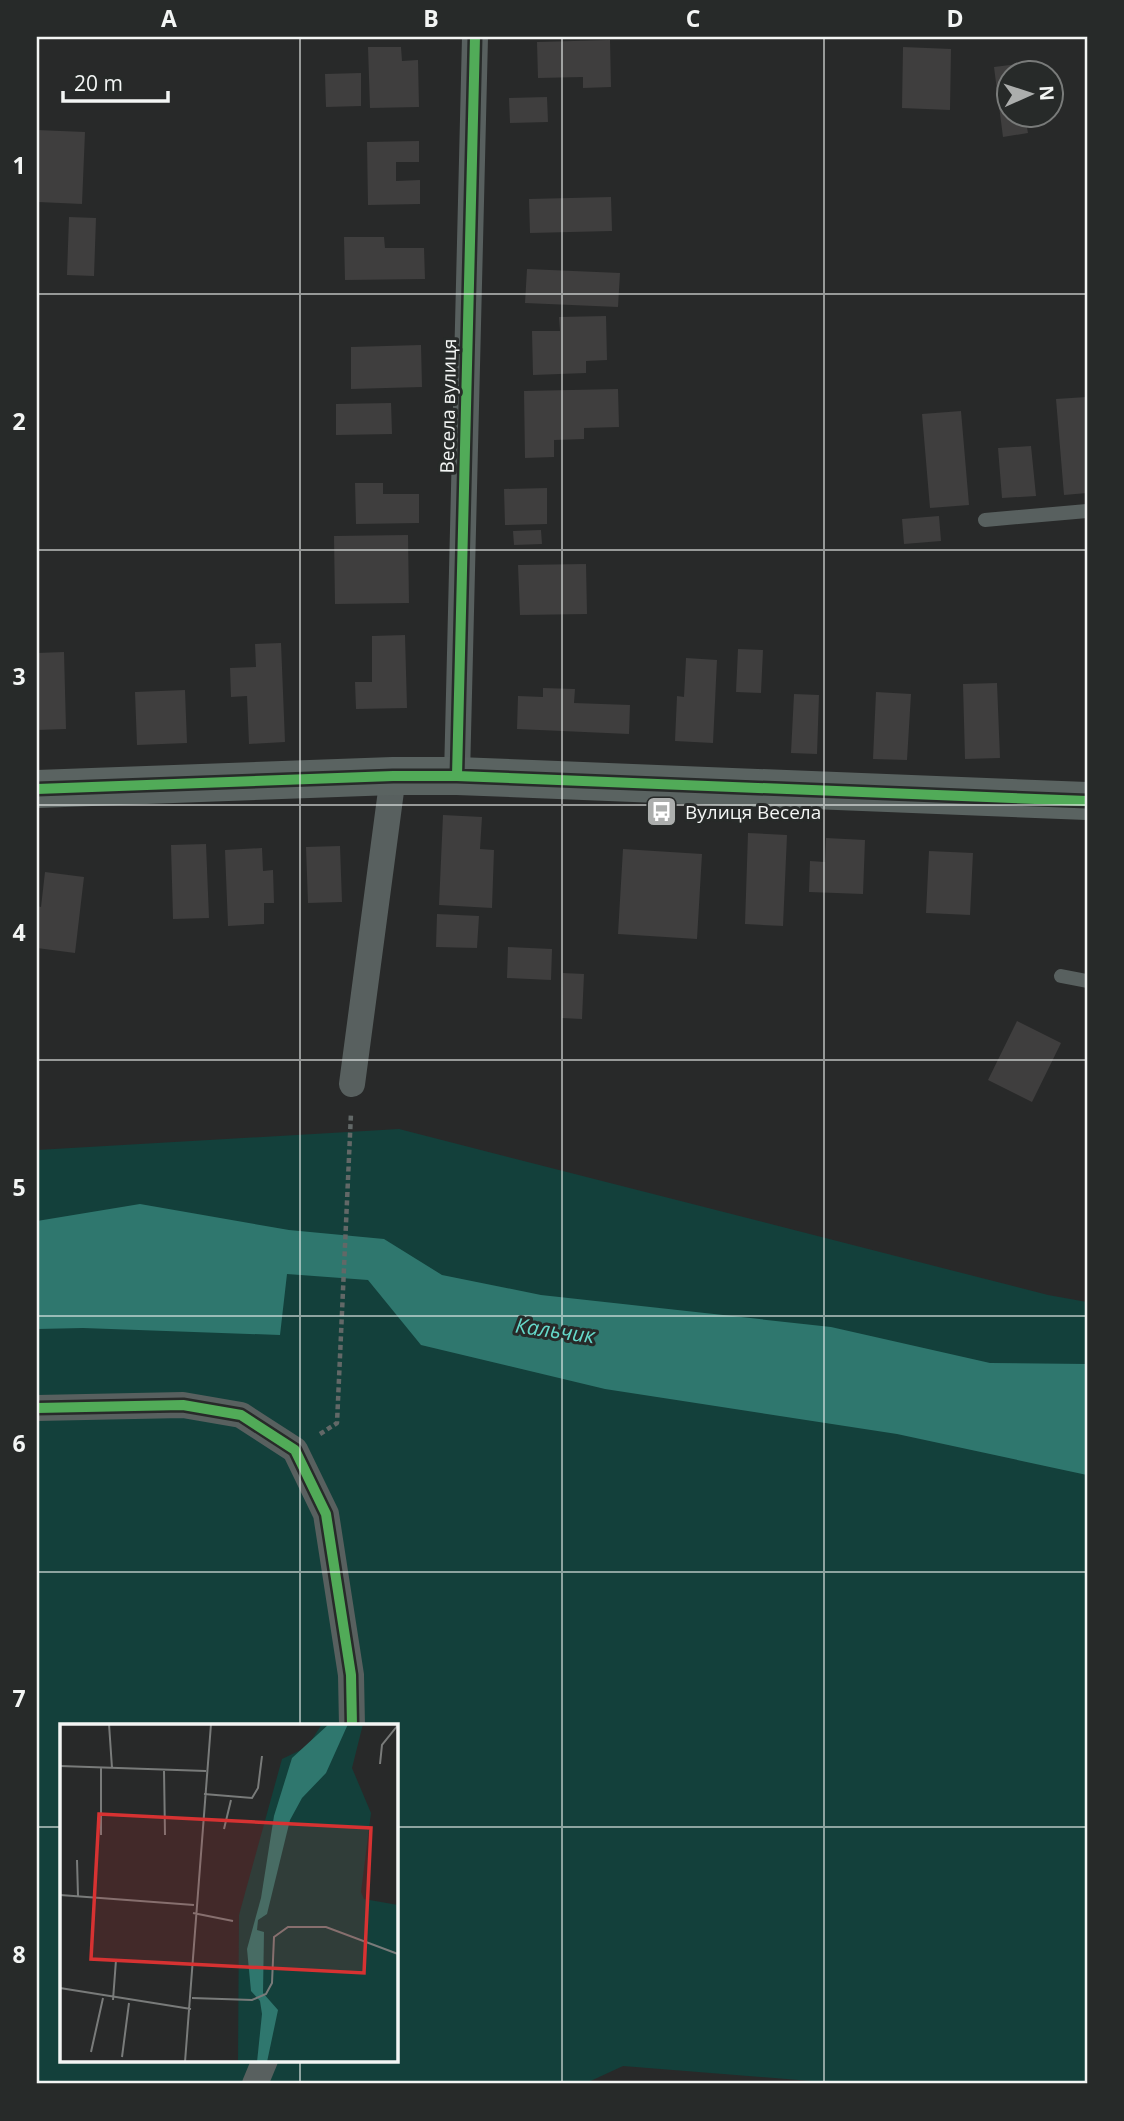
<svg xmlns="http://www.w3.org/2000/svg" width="1124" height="2121" viewBox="0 0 1124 2121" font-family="'Open Sans',sans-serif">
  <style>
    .green { fill: #13403b; fill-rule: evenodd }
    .water { fill: #2f776e }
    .building { fill: #3f3e3e }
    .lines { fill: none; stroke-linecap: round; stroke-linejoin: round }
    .path { stroke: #626867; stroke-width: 4.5; stroke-dasharray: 5 3.5; stroke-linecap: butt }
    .lane { stroke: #58605f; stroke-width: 14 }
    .street { stroke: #58605f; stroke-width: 26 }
    .secondary { stroke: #5a6361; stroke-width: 38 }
    .cycleway-casing { stroke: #272a29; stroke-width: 15 }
    .cycleway { stroke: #51ab58; stroke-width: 10 }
    .grid { fill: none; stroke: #f3f5f4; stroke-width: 2; stroke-opacity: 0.55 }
    .labels { text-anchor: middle; stroke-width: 6; stroke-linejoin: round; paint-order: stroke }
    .street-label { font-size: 19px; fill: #f3f5f4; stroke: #272a29 }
    .poi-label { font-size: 19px; fill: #f3f5f4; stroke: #272a29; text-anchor: start }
    .water-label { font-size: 21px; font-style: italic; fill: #65d9ca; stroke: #272a29 }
    .inset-road { fill: none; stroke: #797b7a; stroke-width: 2 }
    .view { fill: #d73232; fill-opacity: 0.15; stroke: #d73232; stroke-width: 3.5 }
    .inset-edge { fill: none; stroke: #f3f5f4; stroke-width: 3.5 }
    .neatline { fill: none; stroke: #f3f5f4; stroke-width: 2.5 }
    .grid-label { font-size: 23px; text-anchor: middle; font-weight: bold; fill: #f3f5f4 }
  </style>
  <rect width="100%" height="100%" fill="#282929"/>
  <path class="green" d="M 399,1129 L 1048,1295 L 1087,1302 L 1087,2084 L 848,2084 L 623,2066 L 584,2084 L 37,2084 L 37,1150 ZM 61,1726 L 396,1726 L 396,2060 L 61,2060 Z"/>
  <path class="water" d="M 140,1204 L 289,1230 L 384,1239 L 442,1275 L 541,1295 L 831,1327 L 990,1363 L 1087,1364 L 1087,1475 L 897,1434 L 605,1389 L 421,1345 L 368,1280 L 287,1274 L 280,1335 L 83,1328 L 37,1329 L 37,1221 Z"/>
  <path class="building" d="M 610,40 L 611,87 L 583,88 L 583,77 L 538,78 L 537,42 Z
    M 368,47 L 401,47 L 402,61 L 418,60 L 419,107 L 370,108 Z
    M 903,47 L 951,49 L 950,110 L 902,108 Z
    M 1018,64 L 1019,74 L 1009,74 L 1009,116 L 1025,116 L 1028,133 L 1003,137 L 994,67 Z
    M 361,73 L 361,106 L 326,107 L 325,74 Z
    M 547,97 L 548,122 L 510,123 L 509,98 Z
    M 37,130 L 85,132 L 82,204 L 38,202 Z
    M 419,141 L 419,162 L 396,162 L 396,181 L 420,180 L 420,204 L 368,205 L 367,142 Z
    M 611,197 L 612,231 L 530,233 L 529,199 Z
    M 69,217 L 96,218 L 94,276 L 67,275 Z
    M 344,237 L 384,237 L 385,248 L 424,248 L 425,279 L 345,280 Z
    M 527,269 L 620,273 L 618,307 L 525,303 Z
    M 606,316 L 607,360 L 586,361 L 586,373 L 533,375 L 532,331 L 560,331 L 559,317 Z
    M 421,345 L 422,387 L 351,389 L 351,347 Z
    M 618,389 L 619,427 L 584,428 L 584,439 L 554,440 L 554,457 L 525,458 L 524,391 Z
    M 1087,397 L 1087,493 L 1064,495 L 1056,399 Z
    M 391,403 L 392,434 L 336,435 L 336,404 Z
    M 961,411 L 969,505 L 930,508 L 922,414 Z
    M 1031,446 L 1036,496 L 1002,498 L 998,448 Z
    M 355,483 L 383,483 L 383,494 L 419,494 L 419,523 L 356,524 Z
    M 547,488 L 547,524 L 505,525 L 504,489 Z
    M 939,516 L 941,541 L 904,544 L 902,519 Z
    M 541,530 L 542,544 L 514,545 L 513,531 Z
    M 408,535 L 409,603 L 335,604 L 334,536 Z
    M 586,564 L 587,614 L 520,615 L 518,565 Z
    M 405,635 L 407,708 L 356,709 L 355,682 L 372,682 L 372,636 Z
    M 281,643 L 285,742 L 249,744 L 247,696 L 231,697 L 230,668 L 256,667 L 255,644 Z
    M 738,649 L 763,650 L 761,693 L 736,692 Z
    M 64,652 L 66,729 L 37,730 L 37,653 Z
    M 686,658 L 717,660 L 713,743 L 675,741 L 677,696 L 684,697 Z
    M 997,683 L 1000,758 L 965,759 L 963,684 Z
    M 543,688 L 575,689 L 574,703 L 630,705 L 629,734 L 517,729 L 518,696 L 543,697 Z
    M 185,690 L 187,743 L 137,745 L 135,692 Z
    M 876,692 L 911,694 L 907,760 L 873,759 Z
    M 794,694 L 819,695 L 817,754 L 791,753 Z
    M 443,815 L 482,817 L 480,849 L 494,850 L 492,908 L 439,905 Z
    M 748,833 L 787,835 L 783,926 L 745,924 Z
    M 826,838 L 865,840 L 863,894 L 809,892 L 810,861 L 825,862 Z
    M 206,844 L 209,918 L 173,919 L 171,845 Z
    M 340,846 L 342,902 L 308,903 L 306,847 Z
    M 262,848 L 263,871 L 273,870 L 274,903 L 264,903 L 264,924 L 228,926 L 225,850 Z
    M 623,849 L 702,854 L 697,939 L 618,934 Z
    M 929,851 L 973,853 L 970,915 L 926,913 Z
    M 45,872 L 84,877 L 75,953 L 37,948 L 37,906 L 41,907 Z
    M 437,914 L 479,916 L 477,948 L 436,947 Z
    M 508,947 L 552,949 L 551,980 L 507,978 Z
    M 563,973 L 584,974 L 582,1019 L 562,1018 Z
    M 1017,1021 L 1061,1043 L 1032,1102 L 988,1080 Z"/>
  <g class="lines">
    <path class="path" d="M 320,1434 L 337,1423 L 351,1113"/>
    <path class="lane" d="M 985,520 L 1087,511
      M 1061,976 L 1087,981"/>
    <path class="street" d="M 457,776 L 475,37
      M 352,1084 L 393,776
      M 37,1408 L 183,1405 L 241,1415 L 295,1450 L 326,1514 L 351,1675 L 352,1726
      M 255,2084 L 265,2060"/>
    <path class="secondary" d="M 37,789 L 393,776 L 457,776 L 1087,801"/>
    <defs>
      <path id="cycleway" d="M 457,776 L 475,37
        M 37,789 L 393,776 L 457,776 L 1087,801
        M 37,1408 L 183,1405 L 241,1415 L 295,1450 L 326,1514 L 351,1675 L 352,1726"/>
    </defs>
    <use href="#cycleway" class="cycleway-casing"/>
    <use href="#cycleway" class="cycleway"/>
  </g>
  <path class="grid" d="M 300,37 L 300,1726M 562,37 L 562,2084M 824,37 L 824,2084M 37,294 L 1087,294M 37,550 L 1087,550M 37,805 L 1087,805M 37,1060 L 1087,1060M 37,1316 L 1087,1316M 37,1572 L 1087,1572M 37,1827 L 61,1827M 396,1827 L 1087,1827M 300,2060 L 300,2084"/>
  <defs>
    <symbol id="bus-square" viewBox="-11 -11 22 22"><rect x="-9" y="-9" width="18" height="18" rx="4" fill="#acaead" stroke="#272a29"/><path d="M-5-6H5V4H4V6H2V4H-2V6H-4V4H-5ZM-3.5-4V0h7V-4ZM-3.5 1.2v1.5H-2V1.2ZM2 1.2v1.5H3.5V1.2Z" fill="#fff"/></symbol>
  </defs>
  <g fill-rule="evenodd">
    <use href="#bus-square" x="644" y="794" width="35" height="35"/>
  </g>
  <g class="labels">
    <g class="street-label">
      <text transform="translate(448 406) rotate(-89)" y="7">Весела вулиця</text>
    </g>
    <g class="poi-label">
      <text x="685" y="819">Вулиця Весела</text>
    </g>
    <g class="water-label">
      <text transform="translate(555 1331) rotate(8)" y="7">Кальчик</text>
    </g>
  </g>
  <g transform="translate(60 1724)">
    <rect width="338" height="338" fill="#282929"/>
    <path d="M 262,0 L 303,0 L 292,44 L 311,89 L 301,168 L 304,175 L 338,181 L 338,338 L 178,338 L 179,191 L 222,35 L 247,23 Z" fill="#13403b"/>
    <path d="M 269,0 L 288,0 L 266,49 L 242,74 L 230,96 L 207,190 L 198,196 L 197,206 L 204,208 L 203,269 L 218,286 L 207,338 L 197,338 L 202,290 L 200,277 L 191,267 L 187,225 L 201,174 L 214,92 L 232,34 Z" fill="#2f776e"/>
    <path class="inset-road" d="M 49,0 L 52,44M 320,40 L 322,21 L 338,1M 0,42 L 146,47M 104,46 L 105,111M 144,70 L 192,74 L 198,64 L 202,32M 164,105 L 171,76M 41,111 L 41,44M 17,136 L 18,172M 0,171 L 134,181M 133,189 L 173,197M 0,264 L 131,285M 132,274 L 192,276 L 206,270 L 212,259 L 214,213 L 228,203 L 266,203 L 338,230M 53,276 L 56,236M 31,328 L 43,274M 62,333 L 69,279M 125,338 L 151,0"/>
    <path class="view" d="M 39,90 L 311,104 L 304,249 L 31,235 Z"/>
    <rect width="338" height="338" class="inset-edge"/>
  </g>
  <rect width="1124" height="2121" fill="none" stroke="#272a29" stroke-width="77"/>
  <g transform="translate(1030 94) rotate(87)"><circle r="33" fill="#272a29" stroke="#797b7a" stroke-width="2"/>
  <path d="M0-5L12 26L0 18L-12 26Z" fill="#acaead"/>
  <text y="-10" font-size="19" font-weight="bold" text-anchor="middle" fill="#f3f5f4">N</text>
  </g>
  <path d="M63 91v10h105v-10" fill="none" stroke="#f3f5f4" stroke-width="3.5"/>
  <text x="74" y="91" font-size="21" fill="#f3f5f4" stroke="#272a29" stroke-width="5" paint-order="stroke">20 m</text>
  <rect x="38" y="38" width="1048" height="2044" class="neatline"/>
  <g class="grid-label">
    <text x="169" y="27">A</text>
    <text x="431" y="27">B</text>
    <text x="693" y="27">C</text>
    <text x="955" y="27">D</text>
    <text x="19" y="174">1</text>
    <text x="19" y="430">2</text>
    <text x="19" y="685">3</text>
    <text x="19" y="941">4</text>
    <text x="19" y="1196">5</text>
    <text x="19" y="1452">6</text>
    <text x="19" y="1707">7</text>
    <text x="19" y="1963">8</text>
  </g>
</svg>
